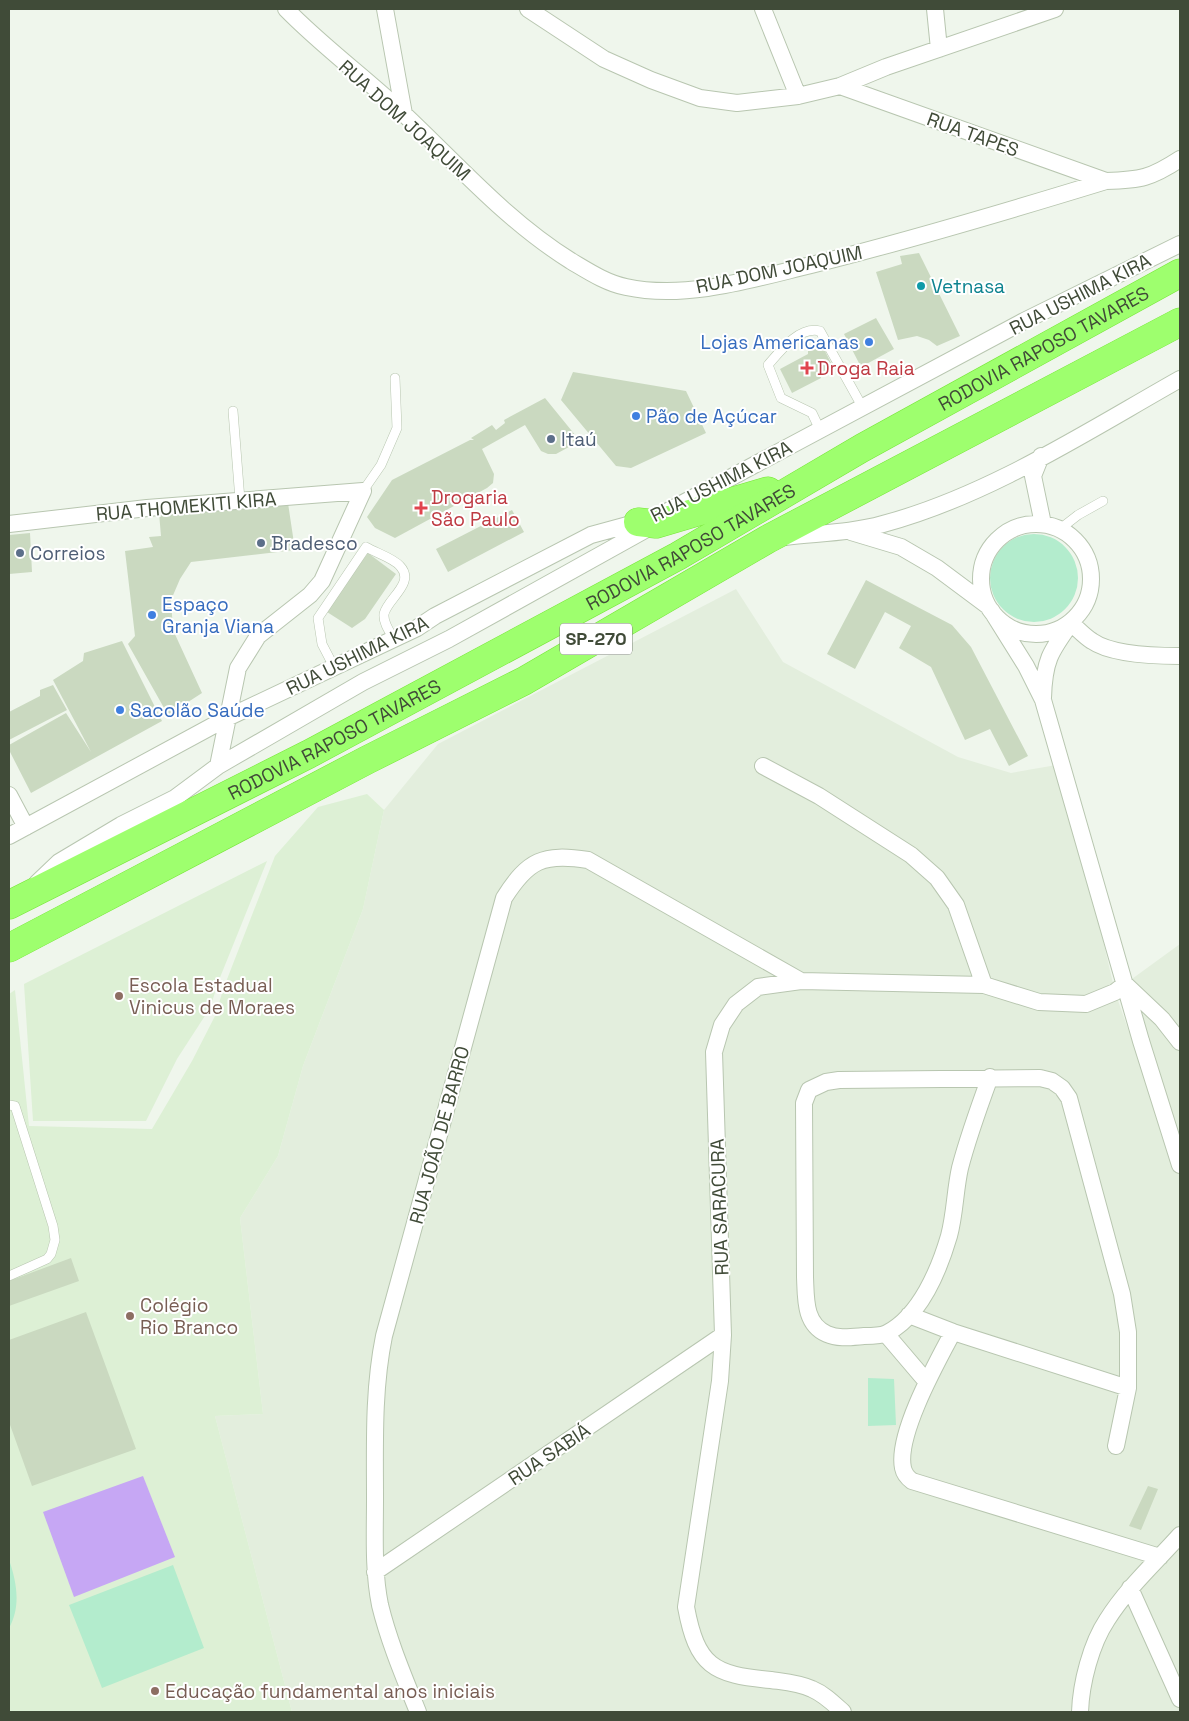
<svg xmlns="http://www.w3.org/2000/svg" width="1189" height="1721" viewBox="0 0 1189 1721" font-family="'Space Grotesk',sans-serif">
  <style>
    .residential { fill: #e3eedd }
    .education { fill: #ddf0d5 }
    .green { fill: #b3eccd }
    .water { fill: #c6a7f4 }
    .building { fill: #cad9c0 }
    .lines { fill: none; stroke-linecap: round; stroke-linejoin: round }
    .service-casing { stroke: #b8c6b0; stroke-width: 10 }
    .minor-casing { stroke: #b8c6b0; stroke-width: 18 }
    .motorway-casing { stroke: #77e537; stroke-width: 29 }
    .service { stroke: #fff; stroke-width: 9 }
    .minor { stroke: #fff; stroke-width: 16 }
    .motorway { stroke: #9eff6e; stroke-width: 28 }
    .culture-dot { fill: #0f9aa8; stroke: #fff; stroke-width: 2 }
    .shop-dot { fill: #3f7fe0; stroke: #fff; stroke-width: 2 }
    .health-dot { fill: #e0444e; stroke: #fff; stroke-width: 2 }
    .service-dot { fill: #5c6f8a; stroke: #fff; stroke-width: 2 }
    .education-dot { fill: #8d6e63; stroke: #fff; stroke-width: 2 }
    .labels { text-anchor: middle; stroke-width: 4; stroke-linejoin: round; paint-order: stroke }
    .shield { fill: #fff; stroke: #798174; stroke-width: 1 }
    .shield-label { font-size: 18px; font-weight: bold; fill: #404b38 }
    .street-label { font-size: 19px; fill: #404b38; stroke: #fff }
    .culture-label { font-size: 19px; fill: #0d838f; stroke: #fff; text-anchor: start }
    .shop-label { font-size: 19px; fill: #366cbe; stroke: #fff; text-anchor: start }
    .health-label { font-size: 19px; fill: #be3a42; stroke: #fff; text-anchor: start }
    .service-label { font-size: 19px; fill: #4e5e75; stroke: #fff; text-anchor: start }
    .education-label { font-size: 19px; fill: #785e54; stroke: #fff; text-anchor: start }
  </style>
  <rect width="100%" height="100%" fill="#eff6ec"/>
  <path class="residential" d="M 736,589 L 783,662 L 958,757 L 1011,773 L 1062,764 L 1115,992 L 1180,1177 L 1180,1712 L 292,1712 L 215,1416 L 263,1414 L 240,1218 L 278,1156 L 303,1066 L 363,909 L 384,810 L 438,744 Z
    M 1180,944 L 1180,1165 L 1125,984 Z"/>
  <path class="education" d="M 367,794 L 384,810 L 363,909 L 303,1066 L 278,1156 L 240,1218 L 263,1414 L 215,1416 L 292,1712 L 9,1712 L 9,994 L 15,990 L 29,1126 L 152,1129 L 192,1061 L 215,1016 L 224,987 L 275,856 L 318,807 Z
    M 267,861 L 219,980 L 210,1008 L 177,1059 L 146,1121 L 33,1121 L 24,984 Z"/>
  <path class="green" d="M990 578a44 44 0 1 1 88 0a44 44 0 1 1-88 0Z
    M 868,1378 L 894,1379 L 896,1425 L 868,1426 Z
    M 9,1560 C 17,1582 21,1607 9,1628 Z
    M 173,1565 L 204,1648 L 102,1688 L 69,1605 Z"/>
  <path class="water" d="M 143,1476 L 175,1557 L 74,1597 L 43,1512 Z"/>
  <path class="building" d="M 919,253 L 960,336 L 937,346 L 929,340 L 917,336 L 898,340 L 876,272 L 902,264 L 900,256 Z
    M 876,318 L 894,349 L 861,367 L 844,334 Z
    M 822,345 L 833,367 L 820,374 L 821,378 L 792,393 L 780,369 L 808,354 L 808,350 Z
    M 573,372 L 686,391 L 706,433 L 631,468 L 616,466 L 561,400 Z
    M 545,398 L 580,441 L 556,454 L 548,454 L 541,451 L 525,425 L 482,449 L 494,474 L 493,483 L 487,488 L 395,538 L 375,528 L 367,517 L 392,480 L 470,440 L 474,440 L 471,438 L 492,425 L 496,430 L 505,423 L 504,420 Z
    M 288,503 L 295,550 L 191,562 L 180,579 L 171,600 L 173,630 L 202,693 L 168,715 L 128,644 L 135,636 L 125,551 L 153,547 L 149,537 L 161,536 L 159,513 Z
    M 512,510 L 524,532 L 448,572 L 436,549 Z
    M 30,533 L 32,572 L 9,574 L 9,535 Z
    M 368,553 L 396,574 L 365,619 L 352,628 L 327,612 L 341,589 Z
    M 866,580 L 952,625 L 971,647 L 1028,756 L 1009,766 L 990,729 L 965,740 L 931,667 L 899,648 L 911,626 L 885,612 L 855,669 L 827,654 Z
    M 122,641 L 162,721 L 31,793 L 9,750 L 9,745 L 66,713 L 91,752 L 53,680 L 83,661 L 84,653 Z
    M 53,685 L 67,710 L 9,740 L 9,712 L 40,696 L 40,690 Z
    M 71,1258 L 79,1281 L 9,1306 L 9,1281 Z
    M 86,1312 L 136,1449 L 32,1486 L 9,1422 L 9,1340 Z
    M 1148,1486 L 1158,1489 L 1141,1530 L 1129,1526 Z"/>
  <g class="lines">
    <defs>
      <path id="service" d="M 233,411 L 240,500
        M 820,430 L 812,413 L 781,398 L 768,365 C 780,351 799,326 820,331 L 863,408
        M 363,491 L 381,465 L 397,428 L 395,378
        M 1060,529 L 1078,515 L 1103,501
        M 334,667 L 322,644 L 318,618 L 366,547 C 376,553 393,558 400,566 C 416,583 387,599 384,614 C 383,623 390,632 394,639
        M 9,1105 L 15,1106 L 53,1226 L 55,1240 L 51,1254 L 47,1259 L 9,1276"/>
      <path id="minor" d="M 286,9 C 323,47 366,78 405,115 C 459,166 507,221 571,261 C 588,271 606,283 626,287 C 686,300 753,279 811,265 C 911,240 1008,211 1106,181 C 1141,180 1151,178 1180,159
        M 385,9 L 404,114
        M 528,9 L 604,59 L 651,80 L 700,98 L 737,103 L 798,96 L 840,86 L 886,67 L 1055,9
        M 763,9 L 798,96
        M 935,9 L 939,49
        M 840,86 L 1106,181
        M 1041,456 L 1033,476 L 1043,524
        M 668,511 L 1024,321 L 1180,244
        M 9,524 L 147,508 L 363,491
        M981 579a55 55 0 1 1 110 0a55 55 0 1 1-110 0Z
        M 851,532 L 901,547 L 937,568 L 988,606
        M 785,537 C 817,533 851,533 883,524 C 988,496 1086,432 1180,379
        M 991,610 L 1026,666 L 1043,700 L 1141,1041 L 1180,1165
        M 1043,698 C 1044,661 1050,652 1071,623 C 1078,629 1084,636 1092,641 C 1112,655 1156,656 1180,656
        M 218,766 L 363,682 L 449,639 L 654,525
        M 763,766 L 819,796 L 911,855 L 937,878 L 956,905 L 984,985
        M 9,795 L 26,827
        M 9,836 L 229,717 L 417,628 L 435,616 L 591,535 L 646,520
        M 37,883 L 59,862 L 121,825 L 175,798 L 218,766 L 238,668 L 258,636 L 310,595 L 322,581 L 363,491
        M 990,1077 C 979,1107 968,1137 960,1168 C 955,1190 955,1214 949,1236 C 939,1270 920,1316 887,1333 C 881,1336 871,1336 864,1336 C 851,1337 838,1339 827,1334 C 804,1324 806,1298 805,1277 L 804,1103 L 809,1090 L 826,1082 L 839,1080 L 1040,1078 L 1052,1081 L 1062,1088 L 1069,1098 L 1122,1294 L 1128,1332 L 1128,1388 L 1116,1446
        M 909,1315 L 953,1332 L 1128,1388
        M 953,1332 C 937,1362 896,1435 903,1468 C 904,1473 908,1478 912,1481 L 1160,1557
        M 886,1334 L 926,1381
        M 375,1572 L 723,1335
        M 1130,1588 L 1180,1699
        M 418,1712 C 404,1677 389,1642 380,1605 C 373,1570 375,1534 375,1499 C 375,1444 373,1390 384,1336 L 504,898 C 528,860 543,853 588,860 L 801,981
        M 843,1712 C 833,1703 824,1694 812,1689 C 799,1683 785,1682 771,1680 C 713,1675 697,1666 686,1607 L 720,1381 L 723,1335 L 714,1052 L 722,1025 L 736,1004 L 758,987 L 801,981 L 984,985 L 1039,1002 L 1086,1004 L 1115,992 L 1125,984 L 1162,1019 L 1180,1042
        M 1080,1712 C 1081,1683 1091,1644 1107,1620 C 1127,1588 1156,1562 1180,1535"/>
      <g id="motorway">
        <path d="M 638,522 L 656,524 L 768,491"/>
        <path id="s1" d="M 9,905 L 309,754 L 678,556 L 862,448 L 1180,273"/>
        <path d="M 9,948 L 367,760 L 524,681 L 768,539 L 1180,322"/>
      </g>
    </defs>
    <use href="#service" class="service-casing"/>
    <use href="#minor" class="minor-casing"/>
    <use href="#motorway" class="motorway-casing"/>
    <use href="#service" class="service"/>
    <use href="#minor" class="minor"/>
    <use href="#motorway" class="motorway"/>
  </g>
  <circle class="culture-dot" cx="921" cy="286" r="5"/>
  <g class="shop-dot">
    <circle cx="869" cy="342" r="5"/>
    <circle cx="636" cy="416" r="5"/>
    <circle cx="152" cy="615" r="5"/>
    <circle cx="120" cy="710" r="5"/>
  </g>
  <g class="health-dot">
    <path d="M804.5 360.5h5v5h5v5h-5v5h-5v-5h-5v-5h5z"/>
    <path d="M418.5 500.5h5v5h5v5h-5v5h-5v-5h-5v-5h5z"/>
  </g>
  <g class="service-dot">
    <circle cx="551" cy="439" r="5"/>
    <circle cx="261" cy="543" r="5"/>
    <circle cx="20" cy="553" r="5"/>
  </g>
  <g class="education-dot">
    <circle cx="119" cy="996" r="5"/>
    <circle cx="130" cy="1316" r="5"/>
    <circle cx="155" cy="1691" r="5"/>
  </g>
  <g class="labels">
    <rect class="shield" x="560" y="623.5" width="72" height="31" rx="4"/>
    <g class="shield-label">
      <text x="596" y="645">SP-270</text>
    </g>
    <g class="street-label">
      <text transform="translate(405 120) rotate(42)" y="7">RUA DOM JOAQUIM</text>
      <text transform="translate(973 134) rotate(20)" y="7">RUA TAPES</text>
      <text transform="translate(779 269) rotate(-12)" y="7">RUA DOM JOAQUIM</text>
      <text transform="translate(1080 294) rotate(-27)" y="7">RUA USHIMA KIRA</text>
      <text dy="7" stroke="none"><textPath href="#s1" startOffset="1175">RODOVIA RAPOSO TAVARES</textPath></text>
      <text transform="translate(721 481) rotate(-27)" y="7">RUA USHIMA KIRA</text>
      <text transform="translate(186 506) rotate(-5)" y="7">RUA THOMEKITI KIRA</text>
      <text dy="7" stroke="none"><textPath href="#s1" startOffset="770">RODOVIA RAPOSO TAVARES</textPath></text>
      <text transform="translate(357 655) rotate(-26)" y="7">RUA USHIMA KIRA</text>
      <text dy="7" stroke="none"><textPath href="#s1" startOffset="365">RODOVIA RAPOSO TAVARES</textPath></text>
      <text transform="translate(439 1135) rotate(-75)" y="7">RUA JOÃO DE BARRO</text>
      <text transform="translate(719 1207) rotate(-92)" y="7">RUA SARACURA</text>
      <text transform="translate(549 1454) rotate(-34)" y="7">RUA SABIÁ</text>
    </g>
    <g class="culture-label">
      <text x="931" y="293">Vetnasa</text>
    </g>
    <g class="shop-label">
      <text x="859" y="349" text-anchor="end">Lojas Americanas</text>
      <text x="646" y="423">Pão de Açúcar</text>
      <text x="162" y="611">Espaço<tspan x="162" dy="22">Granja Viana</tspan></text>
      <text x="130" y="717">Sacolão Saúde</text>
    </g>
    <g class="health-label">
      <text x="817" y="375">Droga Raia</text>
      <text x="431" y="504">Drogaria<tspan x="431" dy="22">São Paulo</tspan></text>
    </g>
    <g class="service-label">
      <text x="561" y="446">Itaú</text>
      <text x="271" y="550">Bradesco</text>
      <text x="30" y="560">Correios</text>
    </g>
    <g class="education-label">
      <text x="129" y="992">Escola Estadual<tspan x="129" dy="22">Vinicus de Moraes</tspan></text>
      <text x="140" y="1312">Colégio<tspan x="140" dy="22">Rio Branco</tspan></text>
      <text x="165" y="1698">Educação fundamental anos iniciais</text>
    </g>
  </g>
  <rect width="1189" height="1721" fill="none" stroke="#404b38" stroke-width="20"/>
</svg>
